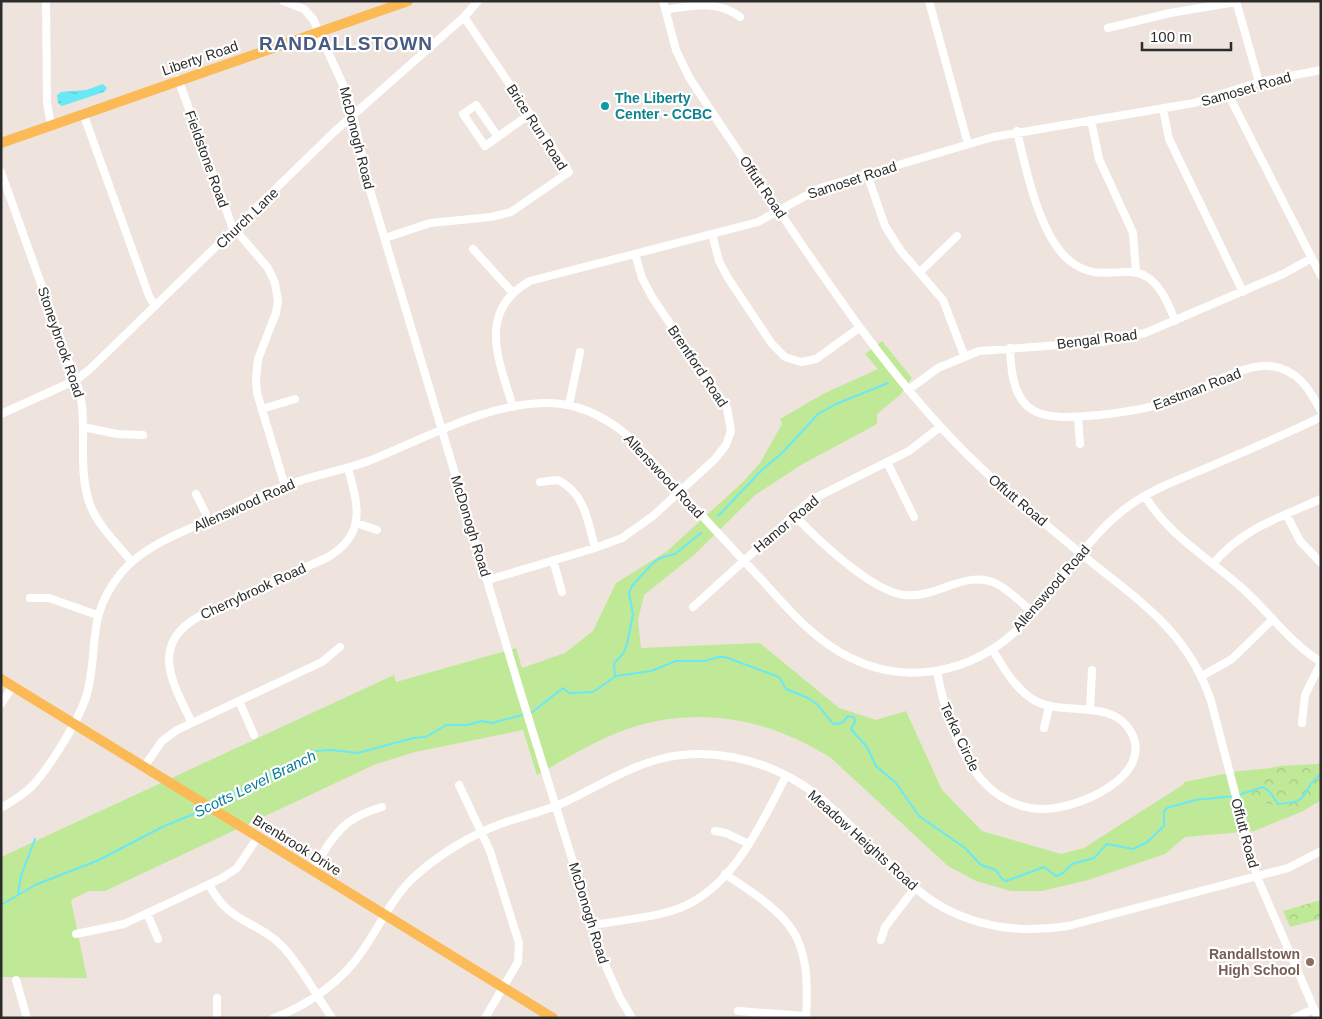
<svg xmlns="http://www.w3.org/2000/svg" width="1322" height="1019" viewBox="0 0 1322 1019" font-family="Arial,sans-serif">
  <style>
    .grass { fill: #bfe996 }
    .forest { fill: url(#forest-crowns) }
    .water { fill: url(#water-ripples) }
    .lines { fill: none; stroke-linecap: round; stroke-linejoin: round }
    .stream { stroke: #69e8f7; stroke-width: 2 }
    .minor { stroke: #fff; stroke-width: 8 }
    .major { stroke: #fbba56; stroke-width: 10 }
    .culture-dot { fill: #0f9aa8; stroke: #fff; stroke-width: 2 }
    .education-dot { fill: #8d6e63; stroke: #fff; stroke-width: 2 }
    .labels { text-anchor: middle; stroke-width: 4.5; stroke-linejoin: round; paint-order: stroke }
    .street-label { font-size: 14px; fill: #2c2c2c; stroke: #fff }
    .culture-label { font-size: 14px; font-weight: bold; fill: #0d838f; stroke: #fff; text-anchor: start }
    .education-label { font-size: 14px; font-weight: bold; fill: #785e54; stroke: #fff; text-anchor: end }
    .water-label { font-size: 15px; font-style: italic; fill: #057d99; stroke: #fff }
    .district-label { font-size: 19px; font-weight: bold; letter-spacing: 1px; fill: #485b80; stroke: #fff }
  </style>
  <defs>
    <pattern id="forest-crowns" width="20" height="18" patternUnits="userSpaceOnUse" patternTransform="scale(1.25)"><rect width="20" height="18" fill="#bfe996"/><path d="M2 6a3 3 0 1 1 6 0M12 15a3 3 0 1 1 6 0" fill="none" stroke="#a4c881"/></pattern>
    <pattern id="water-ripples" width="26" height="14" patternUnits="userSpaceOnUse" patternTransform="scale(1.25)"><rect width="26" height="14" fill="#69e8f7"/><path d="M2 4q2-2 4 0t4 0M15 11q2-2 4 0t4 0" fill="none" stroke="#5bc7d4"/></pattern>
  </defs>
  <rect width="100%" height="100%" fill="#eee4dd"/>
  <path class="grass" d="M 882,341 L 912,378 L 900,395 L 877,414 L 877,424 L 801,465 L 755,495 L 694,555 L 644,595 L 638,620 L 641,648 L 760,643 L 839,708 L 876,720 L 906,711 L 942,790 L 982,831 L 1061,854 L 1084,848 L 1184,784 L 1184,782 L 1239,771 L 1318,764 L 1321,762 L 1321,800 L 1301,812 L 1254,831 L 1185,837 L 1165,854 L 1088,880 L 1042,891 L 1011,891 L 976,881 L 948,866 L 831,758 C 770,719 700,705 630,728 C 598,739 567,758 537,775 L 523,730 L 415,752 L 376,764 L 105,891 L 89,891 L 71,900 L 87,978 L 1,977 L 1,857 L 394,675 L 396,682 L 516,648 L 522,668 L 565,653 L 593,631 L 616,583 L 666,552 L 742,483 L 760,463 L 782,424 L 780,419 L 823,394 L 878,369 L 865,354 Z"/>
  <path class="forest" d="M 1321,762 L 1321,800 L 1301,812 L 1256,800 L 1246,787 C 1265,760 1287,767 1318,764 Z
    M 1321,900 L 1321,919 L 1290,927 L 1283,911 Z"/>
  <path class="water" d="M 103,84 L 107,88 L 104,92 L 62,106 L 58,103 L 57,95 L 61,92 L 86,90 Z"/>
  <g class="lines">
    <path class="stream" d="M 718,516 L 762,470 L 783,452 L 818,414 L 836,404 L 888,383
      M 615,677 L 614,663 L 623,654 L 627,644 L 633,614 L 629,593 L 632,586 L 652,564 L 660,558 L 675,554 L 701,533
      M 531,713 L 563,688 L 569,693 L 593,692 L 616,676 L 651,671 L 676,661 L 705,661 L 719,657 L 725,657 L 779,677 L 786,689 L 808,698 L 818,705 L 833,724 L 842,723 L 848,716 L 854,717 L 855,722 L 851,729 L 867,747 L 876,766 L 896,783 L 919,816 L 965,848 L 981,865 L 996,870 L 1002,879 L 1006,881 L 1044,867 L 1056,876 L 1063,873 L 1072,864 L 1094,858 L 1107,844 L 1133,849 L 1146,843 L 1164,826 L 1164,811 L 1167,808 L 1195,800 L 1234,796
      M 1238,795 L 1263,787 L 1270,792 L 1278,804 C 1316,801 1297,792 1321,774
      M 212,805 L 316,751 L 331,750 L 358,753 L 413,738 L 426,737 L 446,725 L 467,725 L 482,721 L 492,723 L 526,714
      M 18,893 L 21,876 L 35,839
      M 1,905 L 35,885 L 99,860 L 162,827 L 206,809"/>
    <path class="minor" d="M 46,1 L 47,103 L 51,124
      M 283,1 L 304,9 L 313,19 L 349,98 L 370,190 L 521,694 L 604,962 L 620,998 L 632,1018
      M 663,1 L 676,50 L 689,77 C 719,124 750,169 781,214 C 831,288 880,360 939,425 C 982,473 1031,512 1080,553 C 1136,599 1187,629 1211,701 L 1257,877 L 1318,1018
      M 929,1 L 968,144
      M 1236,1 L 1259,82
      M 665,10 C 692,5 718,0 740,17
      M 1108,28 L 1170,13 L 1236,2
      M 178,79 L 232,226 L 268,268 L 275,283 L 278,301 L 276,313 L 258,359 L 256,380 L 257,393 L 285,486
      M 1228,94 L 1321,276
      M 1163,109 L 1169,139 L 1243,292
      M 83,113 L 149,296 L 155,306
      M 1091,120 L 1099,159 L 1133,233 L 1136,272
      M 1017,131 C 1025,167 1040,238 1070,261 C 1112,295 1145,236 1175,321
      M 498,137 L 476,105 L 463,114 L 485,146 L 530,114
      M 1,172 L 80,393 C 84,411 83,428 83,446 C 82,508 93,517 132,562
      M 867,174 L 885,226 L 901,251 L 943,300 L 964,355
      M 712,234 L 719,261 L 728,278 L 772,344 L 785,357 L 801,362 L 816,359 L 859,328
      M 385,238 L 430,223 L 491,217 L 511,212 L 569,172 L 464,17
      M 473,249 L 513,293
      M 920,272 L 957,236
      M 1010,348 C 1012,417 1037,421 1099,415 C 1126,412 1155,408 1181,398 C 1204,388 1245,363 1270,366 C 1297,369 1309,388 1321,411
      M 908,390 L 938,368 L 979,351 L 1102,342 L 1145,333 L 1283,274 L 1310,259
      M 569,405 L 580,352
      M 513,407 C 499,361 476,311 530,281 L 758,222 L 820,188 L 993,137 L 1194,103 L 1259,82 L 1321,70
      M 262,409 L 295,399
      M 1,414 L 76,380 L 90,369 L 334,132 L 464,17 L 478,1
      M 1078,417 L 1080,444
      M 83,427 L 117,434 L 143,435
      M 887,462 L 914,517
      M 540,482 L 558,480 C 585,493 588,522 595,548
      M 196,494 L 209,520
      M 1145,496 C 1168,535 1209,558 1242,588 C 1269,612 1290,643 1321,662
      M 1286,514 L 1300,541 L 1321,563
      M 794,515 C 817,539 871,591 904,595 C 937,599 966,568 997,584 C 1010,591 1022,603 1033,613
      M 356,523 L 377,530
      M 553,560 L 562,592
      M 1213,564 C 1241,529 1281,517 1321,499
      M 488,580 L 595,548 L 622,538 L 653,516 L 715,459 L 726,445 L 731,431 L 727,408 L 652,297 L 642,278 L 635,254
      M 30,598 L 49,598 L 97,615
      M 693,607 L 811,500 L 909,451 L 940,427
      M 937,671 C 943,705 958,753 981,779 C 995,796 1017,808 1040,809 C 1074,811 1156,777 1131,732 C 1112,697 1062,718 1032,699 C 1014,687 1003,667 992,649
      M 1202,676 L 1232,659 L 1273,619
      M 239,701 L 254,735
      M 1,704 L 13,686
      M 1090,710 L 1092,670
      M 192,723 C 173,684 149,645 198,617 L 328,557 C 367,534 358,505 348,468
      M 1302,723 L 1305,695 L 1321,663
      M 1044,728 L 1049,707
      M 144,767 L 162,741 L 177,730 L 322,662 L 340,647
      M 459,785 L 490,851 L 519,943 L 518,962 L 485,1018
      M 1,808 C 11,802 21,796 29,789 C 48,771 82,716 88,690 C 99,642 86,617 121,573 C 146,543 187,531 220,515 C 245,503 270,490 296,482 C 323,473 350,469 376,458 C 428,437 486,404 544,403 C 575,402 604,416 627,435 C 673,483 716,532 762,580 C 787,608 816,642 851,658 C 901,683 960,675 1004,641 C 1054,602 1080,539 1133,503 C 1155,488 1180,479 1204,469 C 1243,452 1282,436 1321,417
      M 715,831 L 726,833 L 749,844
      M 313,870 C 333,836 342,818 382,807
      M 725,874 C 793,919 811,933 806,1018
      M 209,884 C 228,924 258,920 284,948 C 302,968 316,995 332,1018
      M 147,913 L 158,939
      M 593,925 C 621,920 653,918 680,908 C 734,886 761,824 786,776
      M 76,934 L 124,924 L 222,878 L 237,868 L 258,837
      M 881,940 L 885,927 L 915,888
      M 16,980 L 27,1018
      M 217,998 L 217,1018
      M 738,1011 L 806,1016
      M 274,1018 C 308,1005 343,981 363,950 C 379,927 391,900 411,880 C 436,856 470,835 503,823 C 524,816 545,811 565,802 C 597,787 626,768 660,759 C 707,747 760,758 801,784 C 831,803 856,832 882,857 C 901,875 920,895 944,908 C 982,928 1025,933 1068,926 L 1288,868 L 1321,851
      M 1294,1018 L 1314,1009"/>
    <path class="major" d="M 1,143 L 408,1
      M 1,679 L 553,1018"/>
  </g>
  <circle class="culture-dot" cx="605" cy="106" r="5"/>
  <circle class="education-dot" cx="1310" cy="962" r="5"/>
  <g class="labels">
    <g class="street-label">
      <text transform="translate(200 58) rotate(-19)" y="5">Liberty Road</text>
      <text transform="translate(1246 89) rotate(-16)" y="5">Samoset Road</text>
      <text transform="translate(537 127) rotate(57)" y="5">Brice Run Road</text>
      <text transform="translate(357 138) rotate(76)" y="5">McDonogh Road</text>
      <text transform="translate(207 159) rotate(70)" y="5">Fieldstone Road</text>
      <text transform="translate(852 180) rotate(-18)" y="5">Samoset Road</text>
      <text transform="translate(763 187) rotate(56)" y="5">Offutt Road</text>
      <text transform="translate(247 218) rotate(-44)" y="5">Church Lane</text>
      <text transform="translate(1097 339) rotate(-7)" y="5">Bengal Road</text>
      <text transform="translate(61 342) rotate(71)" y="5">Stoneybrook Road</text>
      <text transform="translate(698 366) rotate(56)" y="5">Brentford Road</text>
      <text transform="translate(1197 389) rotate(-21)" y="5">Eastman Road</text>
      <text transform="translate(664 476) rotate(47)" y="5">Allenswood Road</text>
      <text transform="translate(1018 500) rotate(40)" y="5">Offutt Road</text>
      <text transform="translate(244 505) rotate(-24)" y="5">Allenswood Road</text>
      <text transform="translate(786 524) rotate(-40)" y="5">Hamor Road</text>
      <text transform="translate(471 526) rotate(73)" y="5">McDonogh Road</text>
      <text transform="translate(1051 588) rotate(-49)" y="5">Allenswood Road</text>
      <text transform="translate(253 591) rotate(-25)" y="5">Cherrybrook Road</text>
      <text transform="translate(960 737) rotate(65)" y="5">Terka Circle</text>
      <text transform="translate(1245 833) rotate(75)" y="5">Offutt Road</text>
      <text transform="translate(863 840) rotate(42)" y="5">Meadow Heights Road</text>
      <text transform="translate(297 845) rotate(32)" y="5">Brenbrook Drive</text>
      <text transform="translate(589 913) rotate(73)" y="5">McDonogh Road</text>
    </g>
    <g class="culture-label">
      <text x="615" y="103">The Liberty<tspan x="615" dy="16">Center - CCBC</tspan></text>
    </g>
    <g class="education-label">
      <text x="1300" y="959">Randallstown<tspan x="1300" dy="16">High School</tspan></text>
    </g>
    <g class="water-label">
      <text transform="translate(255 784) rotate(-26)" y="5">Scotts Level Branch</text>
    </g>
    <g class="district-label">
      <text x="346" y="50">RANDALLSTOWN</text>
    </g>
  </g>
  <rect width="1322" height="1019" fill="none" stroke="#2c2c2c" stroke-width="5"/>
  <path d="M1142 42v8h89v-8" fill="none" stroke="#2c2c2c" stroke-width="2.5"/>
  <text x="1150" y="42" font-size="15" fill="#2c2c2c" stroke="#ffffff" stroke-width="4" paint-order="stroke">100 m</text>
</svg>
